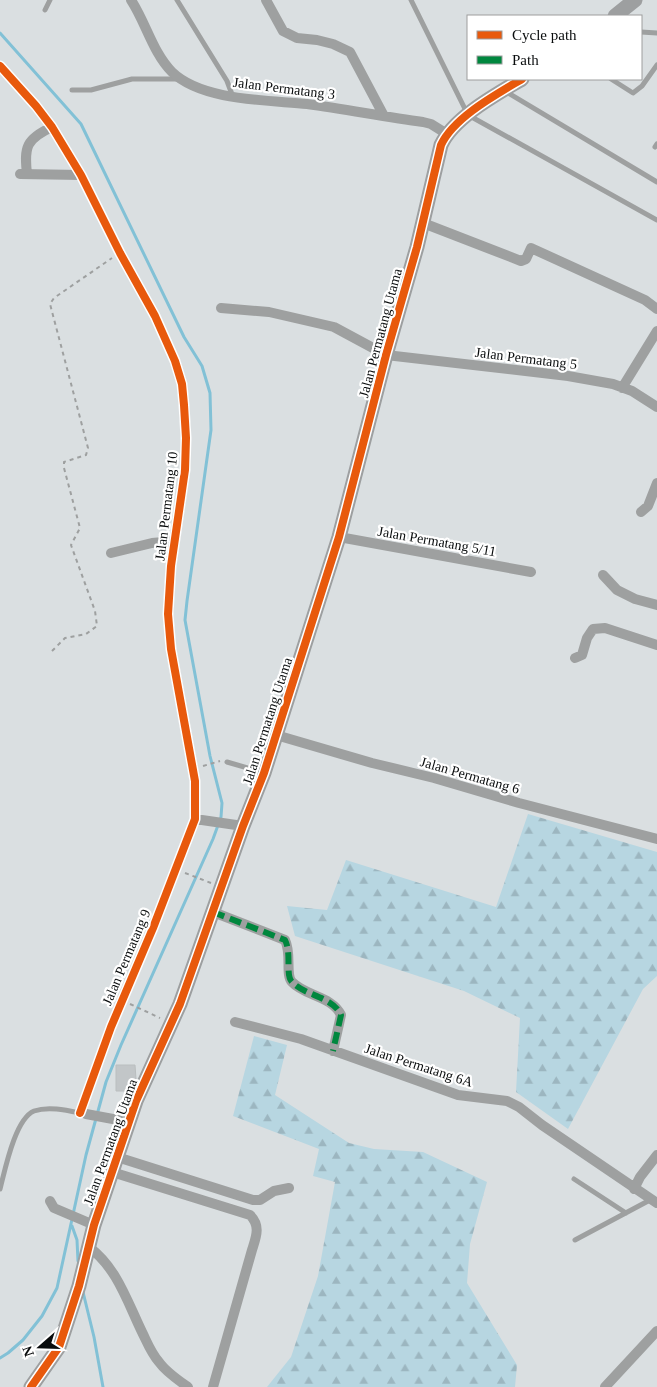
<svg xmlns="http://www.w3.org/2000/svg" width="657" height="1387" viewBox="0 0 657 1387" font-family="'Times New Roman',serif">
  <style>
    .forest { fill: url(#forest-firs) }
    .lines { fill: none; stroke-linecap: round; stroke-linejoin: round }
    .stream { stroke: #82c1d6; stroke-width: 3 }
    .building { fill: #c2c6c8; stroke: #babebf }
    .path { stroke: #9ea0a0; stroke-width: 2; stroke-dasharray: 4 4; stroke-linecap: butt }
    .lane { stroke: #9ea0a0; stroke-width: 5 }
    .street { stroke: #9ea0a0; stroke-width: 10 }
    .secondary { stroke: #9d9fa0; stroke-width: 15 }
    .quiet { stroke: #00873e; stroke-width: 6; stroke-dasharray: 12 6; stroke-linecap: butt }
    .cycleway-casing { stroke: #fff; stroke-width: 11 }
    .cycleway { stroke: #e8590c; stroke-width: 8 }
    .labels { text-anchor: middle; stroke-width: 4.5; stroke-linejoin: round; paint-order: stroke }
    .street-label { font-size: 14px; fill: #090c0d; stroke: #fff }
  </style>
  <defs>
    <pattern id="forest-firs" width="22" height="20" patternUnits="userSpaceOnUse" patternTransform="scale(1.25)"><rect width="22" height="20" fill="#b7d6e1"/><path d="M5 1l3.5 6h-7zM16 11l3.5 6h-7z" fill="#9cb6c0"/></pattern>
  </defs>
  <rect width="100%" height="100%" fill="#dadfe1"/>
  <path class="forest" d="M 528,814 L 657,852 L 657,976 L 643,989 L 568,1129 L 516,1092 L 520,1018 L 464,991 L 295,936 L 287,906 L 327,910 L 346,860 L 496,907 Z
    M 254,1036 L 287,1045 L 275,1095 L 349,1143 L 374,1149 L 423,1152 L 487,1182 L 470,1244 L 467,1283 L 517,1365 L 515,1387 L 267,1387 L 291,1357 L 318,1276 L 335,1182 L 313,1176 L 319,1149 L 233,1116 Z"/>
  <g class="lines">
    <path class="stream" d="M 0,33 L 81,124 L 184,337 L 202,366 L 210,393 L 211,430 L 187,601 L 185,620 L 210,756 L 222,803 L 221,817 L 213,839 L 121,1045 L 106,1082 L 86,1155 L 57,1288 L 42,1316 L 23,1340 L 8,1353 L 0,1358
      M 72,1226 L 77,1240 L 78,1261
      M 83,1292 L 94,1337 L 103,1387"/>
  </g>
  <path class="building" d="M 116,1065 L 135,1065 L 136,1079 L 130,1091 L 116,1091 Z"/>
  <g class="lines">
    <path class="path" d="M 52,651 L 65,638 L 86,634 L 97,626 L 95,611 L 71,545 L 80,528 L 64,468 L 64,462 L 86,455 L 88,448 L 50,304 L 54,298 L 112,258
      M 203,766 L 220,761
      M 185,873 L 211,883
      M 130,1004 L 160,1018"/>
    <path class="lane" d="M 177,0 L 227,81 L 233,97
      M 411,0 L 468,115 L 657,220
      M 45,10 L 50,0
      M 641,32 L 657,33
      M 611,79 L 633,93 L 642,86 L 657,65
      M 72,90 L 91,90 L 132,79 L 180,79
      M 505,91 L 657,182
      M 655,147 L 657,144
      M 227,762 L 262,772
      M 574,1179 L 626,1213
      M 0,1189 C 5,1170 15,1119 34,1111 C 48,1106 66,1110 80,1113
      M 575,1240 L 650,1200"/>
    <path class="street" d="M 131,0 C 146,23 153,53 172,72 C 202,101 268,100 307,104 C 346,109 384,117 423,122 L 431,124 L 447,134
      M 266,0 L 283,31 L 297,38 L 317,40 L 333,44 L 350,52 L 384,116
      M 0,66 L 36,106 L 52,127 L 81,175 L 120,253 L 155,316 L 175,361 L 182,384 L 184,405 L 186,438 L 185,470 L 171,566 L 168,614 L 171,649 L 195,781 L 195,819 L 153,928 L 111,1027 L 80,1113
      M 20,174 L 81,175
      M 27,174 C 24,147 26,139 52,127
      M 423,223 L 521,261 L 526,259 L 531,248 L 645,300 L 657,309
      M 221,308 L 269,312 L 334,327 L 386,355 L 568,376 L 613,384 L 632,391 L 657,407
      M 622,388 L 657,331
      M 641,512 L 648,506 L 657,483
      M 339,537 L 531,572
      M 111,553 L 152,543 L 175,541
      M 603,575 L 617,590 L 635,599 L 657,605
      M 575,658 L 582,655 L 587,638 L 593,629 L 605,628 L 657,645
      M 276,735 L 372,763 L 434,778 L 519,803 L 657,839
      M 195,819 L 243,826
      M 213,912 L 285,940 C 292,954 285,975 292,982 C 305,996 332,996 341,1015 L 333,1051
      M 235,1022 L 301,1039 L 458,1095 L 507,1101 L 519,1107 L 542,1125 L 657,1203
      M 86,1114 L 129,1122
      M 117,1157 L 253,1200 L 260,1200 L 274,1191 L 289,1188
      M 112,1172 L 250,1215 C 261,1226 256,1237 252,1250 L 213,1387
      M 634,1189 L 640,1177 L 657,1155
      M 50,1201 L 54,1208 L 94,1225
      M 89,1247 C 117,1268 127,1301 142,1332 C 147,1342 151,1353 159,1362 C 166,1372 178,1380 188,1387
      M 605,1387 L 657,1331"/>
    <path class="secondary" d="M 615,16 L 635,0
      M 31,1387 L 59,1347 L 79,1286 L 94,1225 L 136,1101 L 180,1004 L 243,826 L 264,773 L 339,537 L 386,355 L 417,247 L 441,145 C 454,117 497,94 522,79"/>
    <path class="quiet" d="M 213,912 L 285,940 C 292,954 285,975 292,982 C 305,996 332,996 341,1015 L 333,1051"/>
    <defs>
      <path id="cycleway" d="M 0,66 L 36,106 L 52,127 L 81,175 L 120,253 L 155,316 L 175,361 L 182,384 L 184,405 L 186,438 L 185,470 L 171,566 L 168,614 L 171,649 L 195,781 L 195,819 L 153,928 L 111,1027 L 80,1113
        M 31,1387 L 59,1347 L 79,1286 L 94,1225 L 136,1101 L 180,1004 L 243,826 L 264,773 L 339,537 L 386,355 L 417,247 L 441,145 C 454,117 497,94 522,79"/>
    </defs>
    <use href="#cycleway" class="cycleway-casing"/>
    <use href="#cycleway" class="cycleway"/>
  </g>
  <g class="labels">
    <g class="street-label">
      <text transform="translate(284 88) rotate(7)" y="5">Jalan Permatang 3</text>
      <text transform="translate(380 333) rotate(-75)" y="5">Jalan Permatang Utama</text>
      <text transform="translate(526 358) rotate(7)" y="5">Jalan Permatang 5</text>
      <text transform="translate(166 506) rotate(-83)" y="5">Jalan Permatang 10</text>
      <text transform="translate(437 541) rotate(10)" y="5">Jalan Permatang 5/11</text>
      <text transform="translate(267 721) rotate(-72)" y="5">Jalan Permatang Utama</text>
      <text transform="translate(470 775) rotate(16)" y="5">Jalan Permatang 6</text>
      <text transform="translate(126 957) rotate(-67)" y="5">Jalan Permatang 9</text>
      <text transform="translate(419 1065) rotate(18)" y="5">Jalan Permatang 6A</text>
      <text transform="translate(110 1142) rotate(-70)" y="5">Jalan Permatang Utama</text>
    </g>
  </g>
  <rect x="467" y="15" width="175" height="65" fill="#ffffff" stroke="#9d9e9e"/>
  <rect x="477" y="31" width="25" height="8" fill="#e8590c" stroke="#9d9e9e"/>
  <text x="512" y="40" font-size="15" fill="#090c0d">Cycle path</text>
  <rect x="477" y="56" width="25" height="8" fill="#00873e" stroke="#9d9e9e"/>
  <text x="512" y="65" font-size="15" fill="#090c0d">Path</text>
  <g transform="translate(40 1347) rotate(250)" stroke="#ffffff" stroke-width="4" paint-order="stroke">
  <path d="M0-4L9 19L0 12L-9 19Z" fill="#090c0d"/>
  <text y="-8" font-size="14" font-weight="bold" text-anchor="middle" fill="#090c0d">N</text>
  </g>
</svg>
